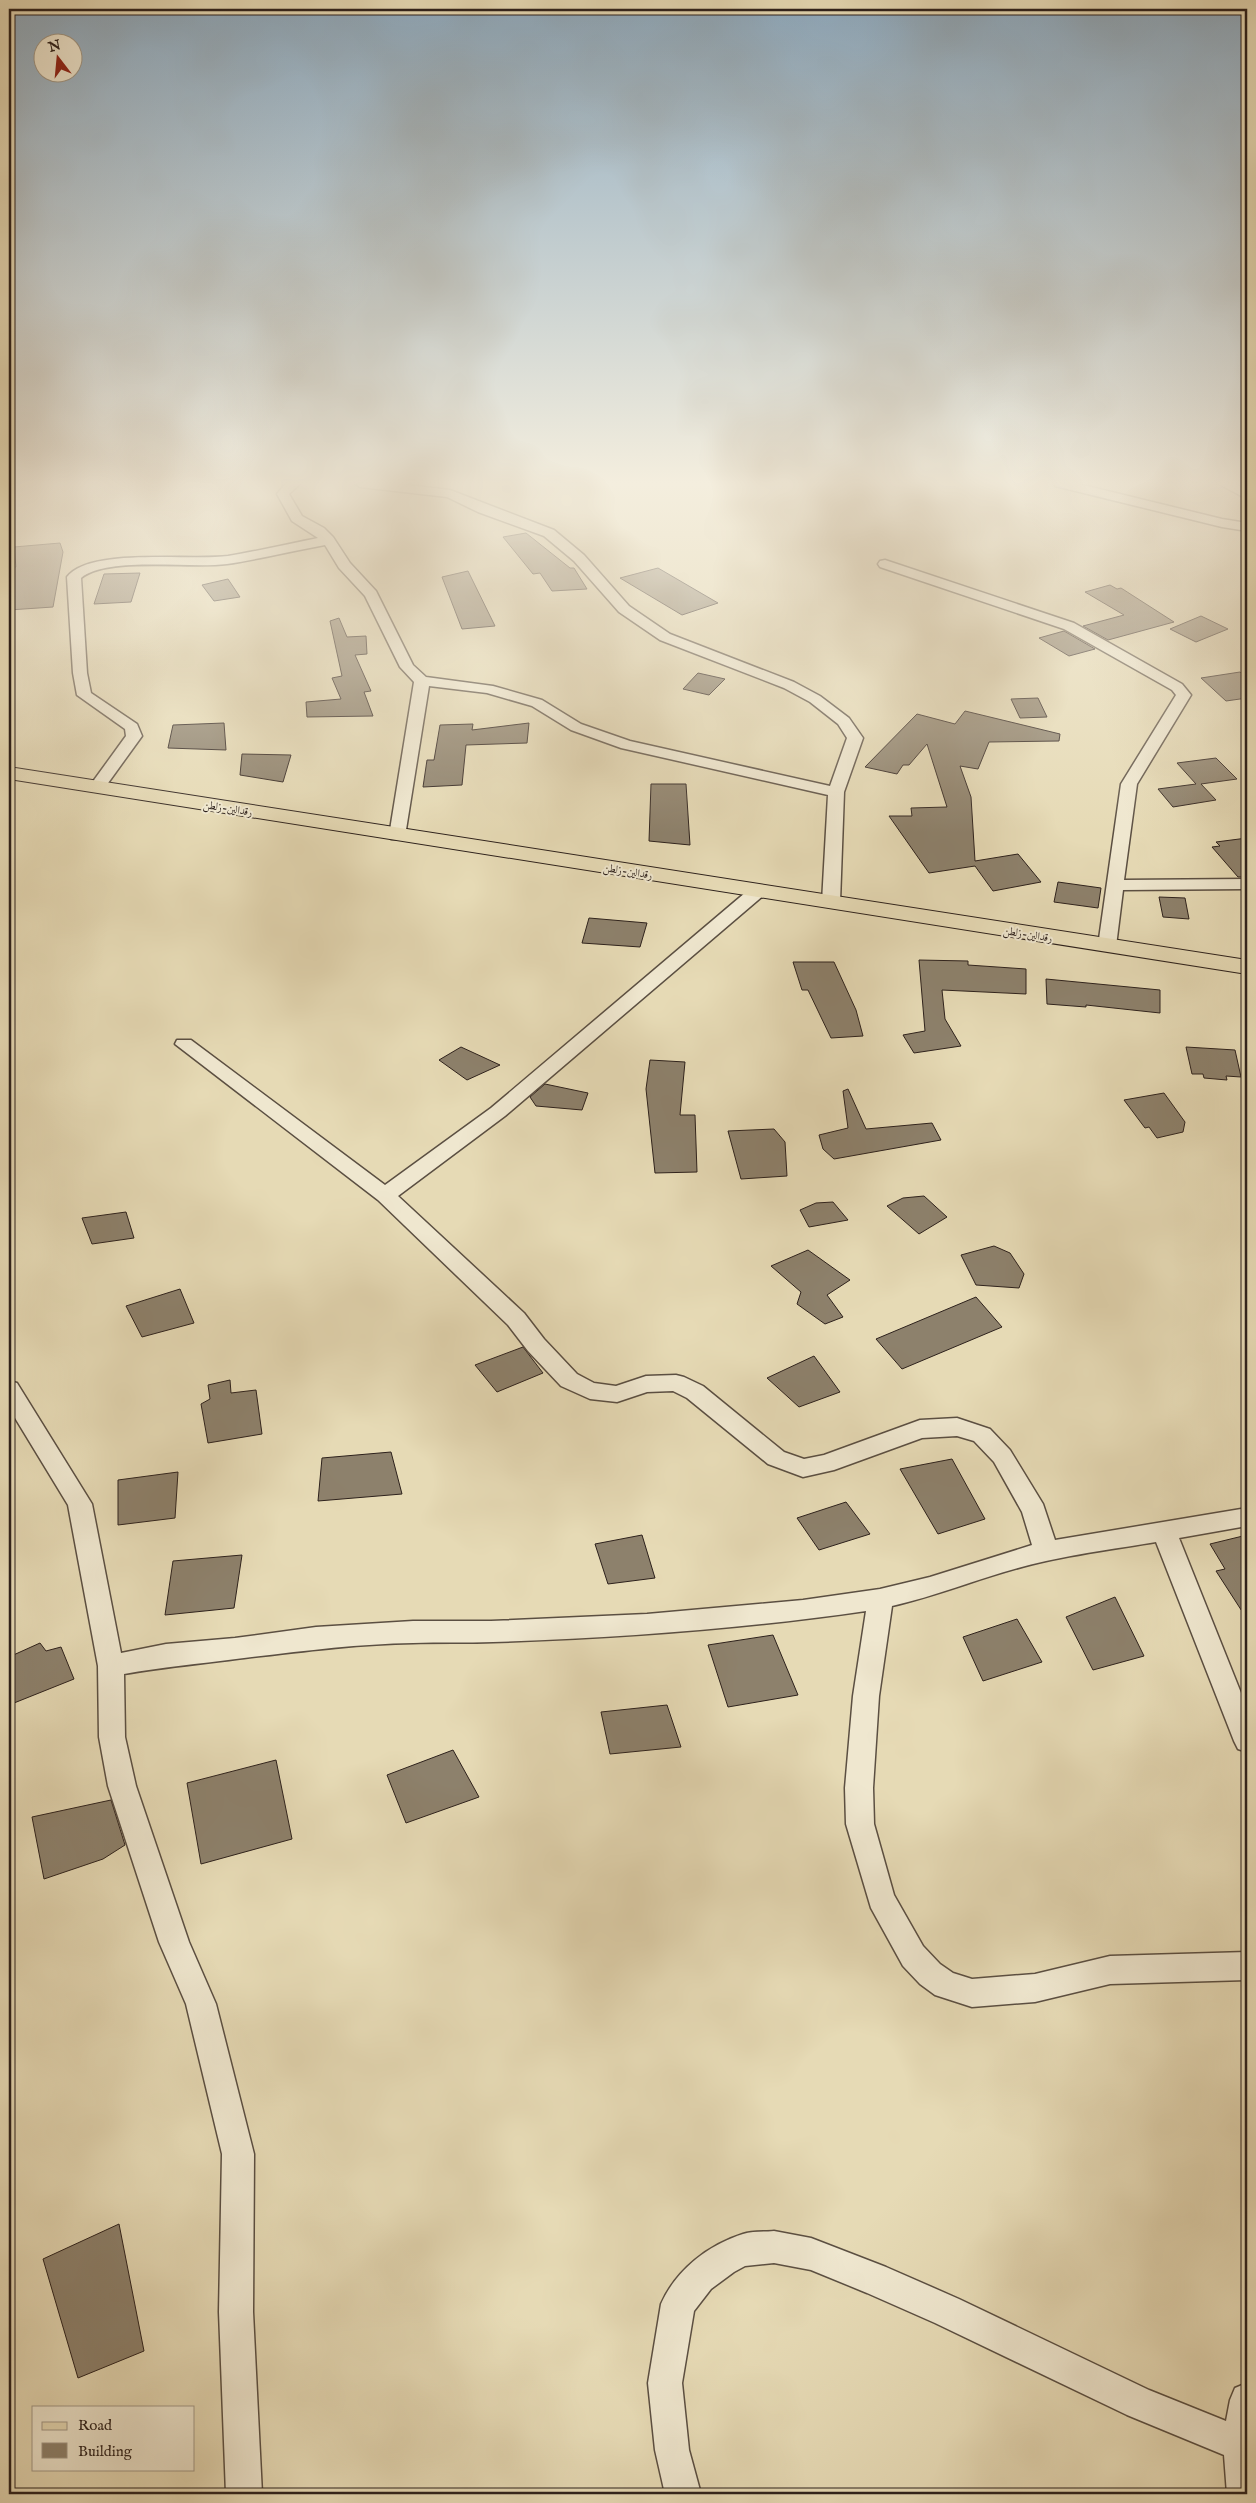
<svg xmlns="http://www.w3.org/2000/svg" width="1256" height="2503" viewBox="0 0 1256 2503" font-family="'IM FELL English',Amiri,serif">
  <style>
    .building { fill: #8d816c; stroke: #2d211c }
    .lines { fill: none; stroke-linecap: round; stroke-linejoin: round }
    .minor-casing { stroke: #5b4f42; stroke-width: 3 }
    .primary-casing { stroke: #2d211c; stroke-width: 2 }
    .minor { fill: #efe7cf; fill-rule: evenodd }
    .primary { fill: #e6dab5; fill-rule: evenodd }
    .labels { text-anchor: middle; stroke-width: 4; stroke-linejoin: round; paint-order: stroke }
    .far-street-label { font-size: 11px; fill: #2d211c; stroke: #efe7cf }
  </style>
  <rect width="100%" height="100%" fill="#e6dab5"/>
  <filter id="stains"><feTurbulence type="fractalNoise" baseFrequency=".004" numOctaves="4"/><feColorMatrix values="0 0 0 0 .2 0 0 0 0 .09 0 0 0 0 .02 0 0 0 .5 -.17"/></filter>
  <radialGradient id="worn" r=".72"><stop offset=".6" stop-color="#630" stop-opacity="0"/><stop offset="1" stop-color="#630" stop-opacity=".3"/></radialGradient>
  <path class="building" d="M 526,533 L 570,568 L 574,568 L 587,589 L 552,591 L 540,573 L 533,574 L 503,537 Z
    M 60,543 L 63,552 L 53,607 L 9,610 L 9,568 L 16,567 L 14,547 Z
    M 658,568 L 718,603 L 682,615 L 620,578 Z
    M 468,571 L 495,626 L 462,629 L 442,577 Z
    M 140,573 L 131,602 L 94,604 L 104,574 Z
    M 228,579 L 240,597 L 214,601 L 202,585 Z
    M 1110,585 L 1117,589 L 1121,588 L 1174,622 L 1108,640 L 1083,626 L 1124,615 L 1085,592 Z
    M 1201,616 L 1228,629 L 1196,642 L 1170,629 Z
    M 339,618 L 347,637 L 366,636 L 367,654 L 355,655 L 371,691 L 364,692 L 373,716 L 307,717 L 306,702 L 341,699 L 332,678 L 342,676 L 330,621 Z
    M 1064,631 L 1095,649 L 1069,656 L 1039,638 Z
    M 1240,672 L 1247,678 L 1247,698 L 1226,701 L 1201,678 Z
    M 698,673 L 725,679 L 709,695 L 683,689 Z
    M 1038,698 L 1047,717 L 1020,718 L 1011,699 Z
    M 965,711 L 1060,734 L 1059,741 L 989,742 L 978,769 L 960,766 L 971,797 L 975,861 L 1018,854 L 1041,882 L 993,891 L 975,866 L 929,873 L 889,816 L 912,816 L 911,808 L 947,807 L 927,744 L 909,765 L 903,765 L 897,774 L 865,767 L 917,714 L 955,724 Z
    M 224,723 L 226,750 L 168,748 L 173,725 Z
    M 529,723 L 527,743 L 466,745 L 462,785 L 423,787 L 427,760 L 434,760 L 440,725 L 473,724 L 472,730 Z
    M 242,754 L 291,755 L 283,782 L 240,775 Z
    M 1216,758 L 1237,779 L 1201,784 L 1216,800 L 1173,807 L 1158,789 L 1196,784 L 1177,763 Z
    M 651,784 L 686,784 L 690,845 L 649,841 Z
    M 1247,838 L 1247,877 L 1238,877 L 1212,847 L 1220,846 L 1216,842 Z
    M 1058,882 L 1101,888 L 1098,908 L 1054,902 Z
    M 1159,897 L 1185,898 L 1189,919 L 1163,917 Z
    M 589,918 L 647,923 L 640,947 L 582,943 Z
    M 919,960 L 968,961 L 968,965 L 1026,969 L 1026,994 L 942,990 L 945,1019 L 961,1046 L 914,1053 L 903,1035 L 925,1031 Z
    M 793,962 L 834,962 L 856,1010 L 863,1036 L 831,1038 L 808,990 L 802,990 Z
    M 1046,979 L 1160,990 L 1160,1013 L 1086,1005 L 1086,1007 L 1047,1004 Z
    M 461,1047 L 500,1065 L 467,1080 L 439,1060 Z
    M 1186,1047 L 1235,1050 L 1241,1077 L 1226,1076 L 1227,1080 L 1204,1078 L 1203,1074 L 1192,1074 Z
    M 650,1060 L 685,1062 L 680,1115 L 695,1115 L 697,1172 L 655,1173 L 646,1089 Z
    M 545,1084 L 588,1093 L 582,1110 L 536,1106 L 530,1097 Z
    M 848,1089 L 866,1129 L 932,1123 L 941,1140 L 834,1159 L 823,1149 L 819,1135 L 848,1128 L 843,1091 Z
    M 1164,1093 L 1185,1122 L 1183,1132 L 1157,1138 L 1149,1127 L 1145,1128 L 1124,1100 Z
    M 774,1129 L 785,1142 L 787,1176 L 741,1179 L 728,1131 Z
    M 924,1196 L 947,1217 L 919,1234 L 887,1206 L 903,1198 Z
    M 833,1202 L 848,1220 L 809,1227 L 800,1210 L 816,1203 Z
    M 126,1212 L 134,1238 L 92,1244 L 82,1218 Z
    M 994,1246 L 1010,1253 L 1024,1274 L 1019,1288 L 976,1285 L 961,1255 Z
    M 808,1250 L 850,1280 L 827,1295 L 843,1317 L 825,1324 L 797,1304 L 801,1292 L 771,1266 Z
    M 180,1289 L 194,1323 L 142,1337 L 126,1306 Z
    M 976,1297 L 1002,1327 L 902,1369 L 876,1339 Z
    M 523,1347 L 543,1373 L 497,1392 L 475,1365 Z
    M 814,1356 L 840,1392 L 799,1407 L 767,1378 Z
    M 230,1380 L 231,1393 L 256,1390 L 262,1434 L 208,1443 L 201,1404 L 210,1399 L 208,1385 Z
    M 391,1452 L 402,1494 L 318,1501 L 322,1458 Z
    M 952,1459 L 985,1519 L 938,1534 L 900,1469 Z
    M 178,1472 L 175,1518 L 118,1525 L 118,1480 Z
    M 846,1502 L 870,1534 L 819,1550 L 797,1518 Z
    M 642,1535 L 655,1578 L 608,1584 L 595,1544 Z
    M 1247,1535 L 1247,1619 L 1216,1571 L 1225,1569 L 1210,1544 Z
    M 242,1555 L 234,1608 L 165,1615 L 173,1561 Z
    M 1115,1597 L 1144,1656 L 1093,1670 L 1066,1617 Z
    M 1017,1619 L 1042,1662 L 983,1681 L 963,1637 Z
    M 773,1635 L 798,1695 L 728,1707 L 708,1645 Z
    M 40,1643 L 46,1651 L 61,1647 L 74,1679 L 9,1705 L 9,1657 Z
    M 667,1705 L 681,1747 L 610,1754 L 601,1712 Z
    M 453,1750 L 479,1797 L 406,1823 L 387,1775 Z
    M 276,1760 L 292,1839 L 201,1864 L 187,1783 Z
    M 111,1800 L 125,1845 L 103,1859 L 44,1879 L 32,1817 Z
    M 119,2224 L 144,2351 L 78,2378 L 43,2259 Z"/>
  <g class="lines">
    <defs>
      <path id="minor" d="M 286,483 L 301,483 L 289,494 L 302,516 L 324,528 L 333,537 L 350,563 L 376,591 L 413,665 L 426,677 L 493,686 L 542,700 L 581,724 L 630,741 L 830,786 L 847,738 L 838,724 L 810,702 L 784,688 L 660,640 L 619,612 L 574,561 L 544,536 L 478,512 L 447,497 L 360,487 L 354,483 L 391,483 L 450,490 L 554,530 L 584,555 L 629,606 L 670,634 L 794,682 L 820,696 L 849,718 L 863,738 L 844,792 L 840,902 L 837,906 L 825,906 L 822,902 L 828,795 L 621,748 L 571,730 L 532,706 L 487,693 L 429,686 L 405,836 L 403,839 L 391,839 L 389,836 L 414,682 L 400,667 L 365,596 L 339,568 L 325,545 C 292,551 260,559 227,564 C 190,569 108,556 81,578 L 87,673 L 91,693 L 137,724 L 142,736 L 103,790 L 91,790 L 89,787 L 126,736 L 125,729 L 77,695 L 73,673 L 67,577 C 89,547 191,561 228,556 C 258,551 288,544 318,538 L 292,521 L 277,494 Z
        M 1053,483 L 1075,483 L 1222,519 L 1247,523 L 1247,531 L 1222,527 L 1055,486 Z
        M 1217,483 L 1233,483 L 1247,490 L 1247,499 Z
        M 885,560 L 1074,623 L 1182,684 L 1191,695 L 1137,784 L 1124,880 L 1247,879 L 1247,889 L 1123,890 L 1116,946 L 1113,950 L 1101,950 L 1098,946 L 1121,784 L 1176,695 L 1172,690 L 1064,629 L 880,567 L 878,564 L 880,561 Z
        M 758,886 L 764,887 L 767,891 L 764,895 L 505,1116 L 398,1196 L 524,1313 L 544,1339 L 577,1374 L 594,1383 L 616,1386 L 646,1376 L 676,1375 L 684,1377 L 703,1386 L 784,1452 L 804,1459 L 824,1455 L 920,1420 L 957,1418 L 990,1429 L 1010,1450 L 1043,1504 L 1055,1540 L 1247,1508 L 1247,1526 L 1179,1538 L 1247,1708 L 1247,1752 L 1238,1749 L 1234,1741 L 1156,1542 C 1120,1548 1082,1553 1046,1561 C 994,1572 944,1594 892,1606 L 879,1696 L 873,1788 L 874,1824 L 894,1895 L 923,1946 L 940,1964 L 953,1973 L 972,1979 L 1035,1974 L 1110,1956 L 1247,1952 L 1247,1980 L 1110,1984 L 1035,2002 L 972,2007 L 935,1995 L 920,1984 L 903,1966 L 871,1908 L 846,1824 L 845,1788 L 853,1696 L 866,1611 C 742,1629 617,1638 493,1642 C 466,1643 440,1642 413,1643 C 354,1644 295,1652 236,1659 C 199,1664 162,1667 124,1674 L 125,1737 L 136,1786 L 189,1942 L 216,2004 L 254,2154 L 253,2312 L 262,2494 L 226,2494 L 219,2312 L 222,2154 L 186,2004 L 159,1942 L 108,1786 L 99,1737 L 98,1666 L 68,1505 L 9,1408 L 9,1381 L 17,1383 L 92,1504 L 121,1653 L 166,1644 L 235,1638 L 316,1627 L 413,1621 L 491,1621 L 647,1614 L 803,1600 L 880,1589 L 930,1577 L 1032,1545 L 1022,1512 L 994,1462 L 974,1441 L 957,1436 L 922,1438 L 834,1470 L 803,1477 L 768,1464 L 687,1398 L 673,1391 L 647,1392 L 617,1402 L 590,1399 L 561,1386 L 528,1351 L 508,1325 L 378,1200 L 175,1044 L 177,1040 L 191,1040 L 385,1185 L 491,1108 L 752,887 Z
        M 774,2231 L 811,2238 L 886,2267 L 959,2299 L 1149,2390 L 1226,2421 L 1230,2400 L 1235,2388 L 1247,2383 L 1247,2494 L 1227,2494 L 1224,2455 L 1127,2415 L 935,2323 L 867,2293 L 811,2270 L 774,2263 L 745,2266 L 734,2272 L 711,2289 L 694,2311 L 682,2383 L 689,2450 L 701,2494 L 665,2494 L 655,2450 L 648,2383 L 661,2304 C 676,2270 708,2245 743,2234 C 752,2231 764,2232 774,2231 Z"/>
      <path id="primary" d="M 9,767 L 1247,960 L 1247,974 L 9,779 Z"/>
    </defs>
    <use href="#minor" class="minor-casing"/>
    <use href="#primary" class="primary-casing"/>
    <use href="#minor" class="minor"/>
    <use href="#primary" class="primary"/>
  </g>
  <linearGradient id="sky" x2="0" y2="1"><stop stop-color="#8eaabf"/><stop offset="0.58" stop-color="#f4eede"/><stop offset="1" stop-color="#f4eede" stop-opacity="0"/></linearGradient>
  <rect width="1256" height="833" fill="url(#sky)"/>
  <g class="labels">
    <g class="far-street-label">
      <text transform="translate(228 808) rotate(9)" y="4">رقدالين-زلطن</text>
      <text transform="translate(628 871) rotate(9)" y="4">رقدالين-زلطن</text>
      <text transform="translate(1028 934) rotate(9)" y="4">رقدالين-زلطن</text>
    </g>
  </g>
  <rect width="1256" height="2503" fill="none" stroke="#e6dab5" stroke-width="30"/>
  <rect x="10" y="10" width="1236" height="2483" fill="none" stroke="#2d211c" stroke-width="2.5"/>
  <rect x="15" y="15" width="1226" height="2473" fill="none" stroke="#2d211c"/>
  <rect x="32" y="2406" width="162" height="65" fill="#efe7cf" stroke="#a19887"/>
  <rect x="42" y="2422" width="25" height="8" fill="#e6dab5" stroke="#a19887"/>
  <text x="78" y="2430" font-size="15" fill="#2d211c">Road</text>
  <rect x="42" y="2443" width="25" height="15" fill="#8d816c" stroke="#a19887"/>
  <text x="78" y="2456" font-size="15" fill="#2d211c">Building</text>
  <g transform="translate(58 58) rotate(344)"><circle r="24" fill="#efe7cf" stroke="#a19887"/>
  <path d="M0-4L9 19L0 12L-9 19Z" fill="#8f2418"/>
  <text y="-8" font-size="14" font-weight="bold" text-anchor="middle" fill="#2d211c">N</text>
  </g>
  <rect width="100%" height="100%" filter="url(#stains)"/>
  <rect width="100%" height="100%" fill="url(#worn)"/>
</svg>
